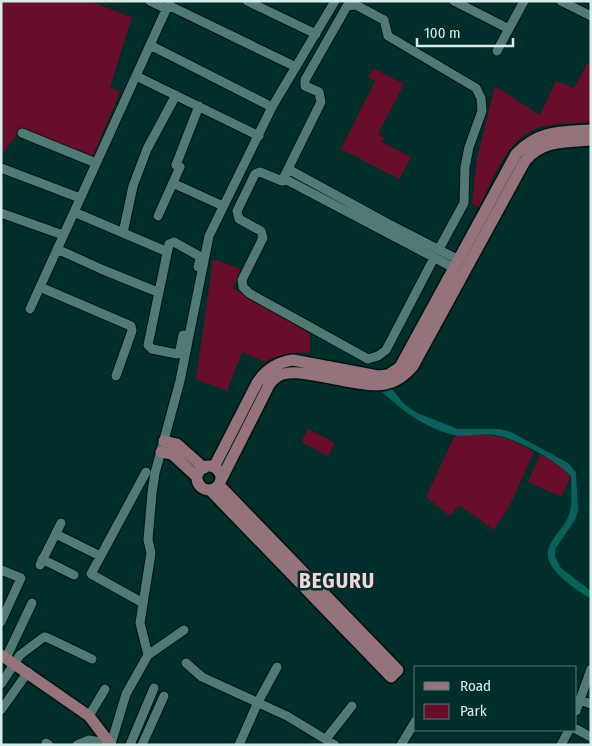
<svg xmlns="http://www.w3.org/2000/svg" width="592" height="746" viewBox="0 0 592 746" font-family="'Fira Sans Condensed',sans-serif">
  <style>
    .green { fill: #680e2b }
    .water { fill: #06625a }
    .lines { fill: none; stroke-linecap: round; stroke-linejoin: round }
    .minor-casing { stroke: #011311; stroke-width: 11 }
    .major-casing { stroke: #011311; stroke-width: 14 }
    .minor { stroke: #517a75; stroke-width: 9 }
    .major { stroke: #94737a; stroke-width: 11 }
    .labels { text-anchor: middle; stroke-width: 5; stroke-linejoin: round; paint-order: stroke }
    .district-label { font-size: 21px; font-weight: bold; letter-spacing: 1px; fill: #f7d4d9; stroke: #002e2a }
  </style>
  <rect width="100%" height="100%" fill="#002e2a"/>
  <path class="green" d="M 1,1 L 89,1 L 132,17 L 110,87 L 120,92 L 93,156 L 21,129 L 2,154 L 1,153 Z
    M 588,62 L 591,65 L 591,122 C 576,123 560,123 545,126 C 508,133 494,178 479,207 L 472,204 L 477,158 L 495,86 L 540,115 L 556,81 L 574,88 Z
    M 373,68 L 404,84 L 378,134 L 384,138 L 382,142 L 411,157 L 399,179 L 341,149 L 375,81 L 368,77 Z
    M 213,259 L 241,269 L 233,288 L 310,334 L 310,353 C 293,351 280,354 265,362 L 242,352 L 227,391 L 196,379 Z
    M 308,429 L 335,443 L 328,456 L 301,442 Z
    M 481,434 C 501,435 516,442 534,452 L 509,507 L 494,530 L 459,505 L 450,516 L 426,497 L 455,435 Z
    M 540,454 L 563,467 L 571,476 L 561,497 L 528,482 Z"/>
  <path class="water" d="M 392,389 L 404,404 L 417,413 L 458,429 L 500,429 L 511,432 L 568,463 L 576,472 L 578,511 L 575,520 L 555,549 L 555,557 L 561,568 L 591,591 L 591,599 C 576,589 538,567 550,545 C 555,534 565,526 569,515 C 573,503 571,488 571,476 C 558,461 515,438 495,435 C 481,432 466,438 453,435 C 423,426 404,412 382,392 Z"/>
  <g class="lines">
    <defs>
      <path id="minor" d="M 150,1 L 166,9
        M 247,1 L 316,34
        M 454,1 L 509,29
        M 561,1 L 591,16
        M 168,5 L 296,67
        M 150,45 L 272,107
        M 497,51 L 524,1
        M 136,76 L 259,136
        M 22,133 L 96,163
        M 1,168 L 80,198
        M 288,169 L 385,222 L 459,260
        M 283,178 L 454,268
        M 177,185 L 223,206
        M 74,212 L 163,250
        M 1,213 L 63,235
        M 158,216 L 180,167 L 176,165 L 199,106
        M 123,233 L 133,186 L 147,149 L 176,95
        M 57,249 L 101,269 L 155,291
        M 434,258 L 386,350 L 378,356 L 368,359 L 249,293 L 243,287 L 242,280 L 263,238 L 261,231 L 239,219 L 237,211 L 255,174 L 260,172 L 282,181 L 321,102 L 319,92 L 305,86 L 305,80 L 347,6 L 356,5 L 384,20 L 388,36 L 476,88 L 481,98 L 482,111 L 469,147 L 465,167 L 464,203 L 439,249
        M 40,287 L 131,326 L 132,331 L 116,376
        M 30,309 L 170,1
        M 183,335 L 180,350 L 177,354 L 152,349 L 148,345 L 169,244 L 174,242 L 199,256 L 200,259 L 198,267
        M 56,534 L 100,556
        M 42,559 L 74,575
        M 40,565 L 61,523
        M 1,570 L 21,578 L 1,622
        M 143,603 L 91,574 L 146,472
        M 148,655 L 184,630
        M 6,658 L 32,603
        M 186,663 L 202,677 L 287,716 L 335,745
        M 1,684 L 20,655 L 44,637 L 46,637 L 92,659
        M 580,700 L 591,704
        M 1,710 L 28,672
        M 576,711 L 591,669
        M 89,716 L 105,689
        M 576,729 L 591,737
        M 326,739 L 352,706
        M 46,743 L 49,745
        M 77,745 L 89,740 L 111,744 L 126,694 L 148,655 L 140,623 L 151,553 L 148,540 L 152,493 L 155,473 L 180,381 L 209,236 L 272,107 L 335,1
        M 130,745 L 154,688
        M 142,745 L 164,696
        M 239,745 L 258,702 L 277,667
        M 401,745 L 416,720
        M 561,745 L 569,730"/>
      <path id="major" d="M 164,441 L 177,444 L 204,468
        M 161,452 L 172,454 L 197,477
        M197 478a12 12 0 1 1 24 0a12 12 0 1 1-24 0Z
        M 214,467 L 257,383 C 266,369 278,362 293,360 L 378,376 L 388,375 L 400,367 L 516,154 C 539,130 560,132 591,130
        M 221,480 L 269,385 C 277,373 287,372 300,373 C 316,375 331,378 346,381 C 374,386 393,390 413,366 L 525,161 C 542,140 566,142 591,140
        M 210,490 L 391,677 L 398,670 L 219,485
        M 1,655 L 89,716 L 111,745"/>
    </defs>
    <use href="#minor" class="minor-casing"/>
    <use href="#major" class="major-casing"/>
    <use href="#minor" class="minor"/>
    <use href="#major" class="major"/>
  </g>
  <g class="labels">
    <g class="district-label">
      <text x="337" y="588">BEGURU</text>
    </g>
  </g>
  <rect width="592" height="746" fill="none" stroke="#d6ece9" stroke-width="5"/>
  <rect x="414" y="666" width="162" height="65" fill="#002e2a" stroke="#567a76"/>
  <rect x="424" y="682" width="25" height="8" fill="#94737a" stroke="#567a76"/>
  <text x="460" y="691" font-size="15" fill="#d6ece9">Road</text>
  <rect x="424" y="704" width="25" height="15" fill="#680e2b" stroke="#567a76"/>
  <text x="460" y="716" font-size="15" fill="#d6ece9">Park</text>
  <path d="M417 38v8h96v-8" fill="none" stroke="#d6ece9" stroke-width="2.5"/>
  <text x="424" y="38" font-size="15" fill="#d6ece9" stroke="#002e2a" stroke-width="4" paint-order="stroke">100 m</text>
</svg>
